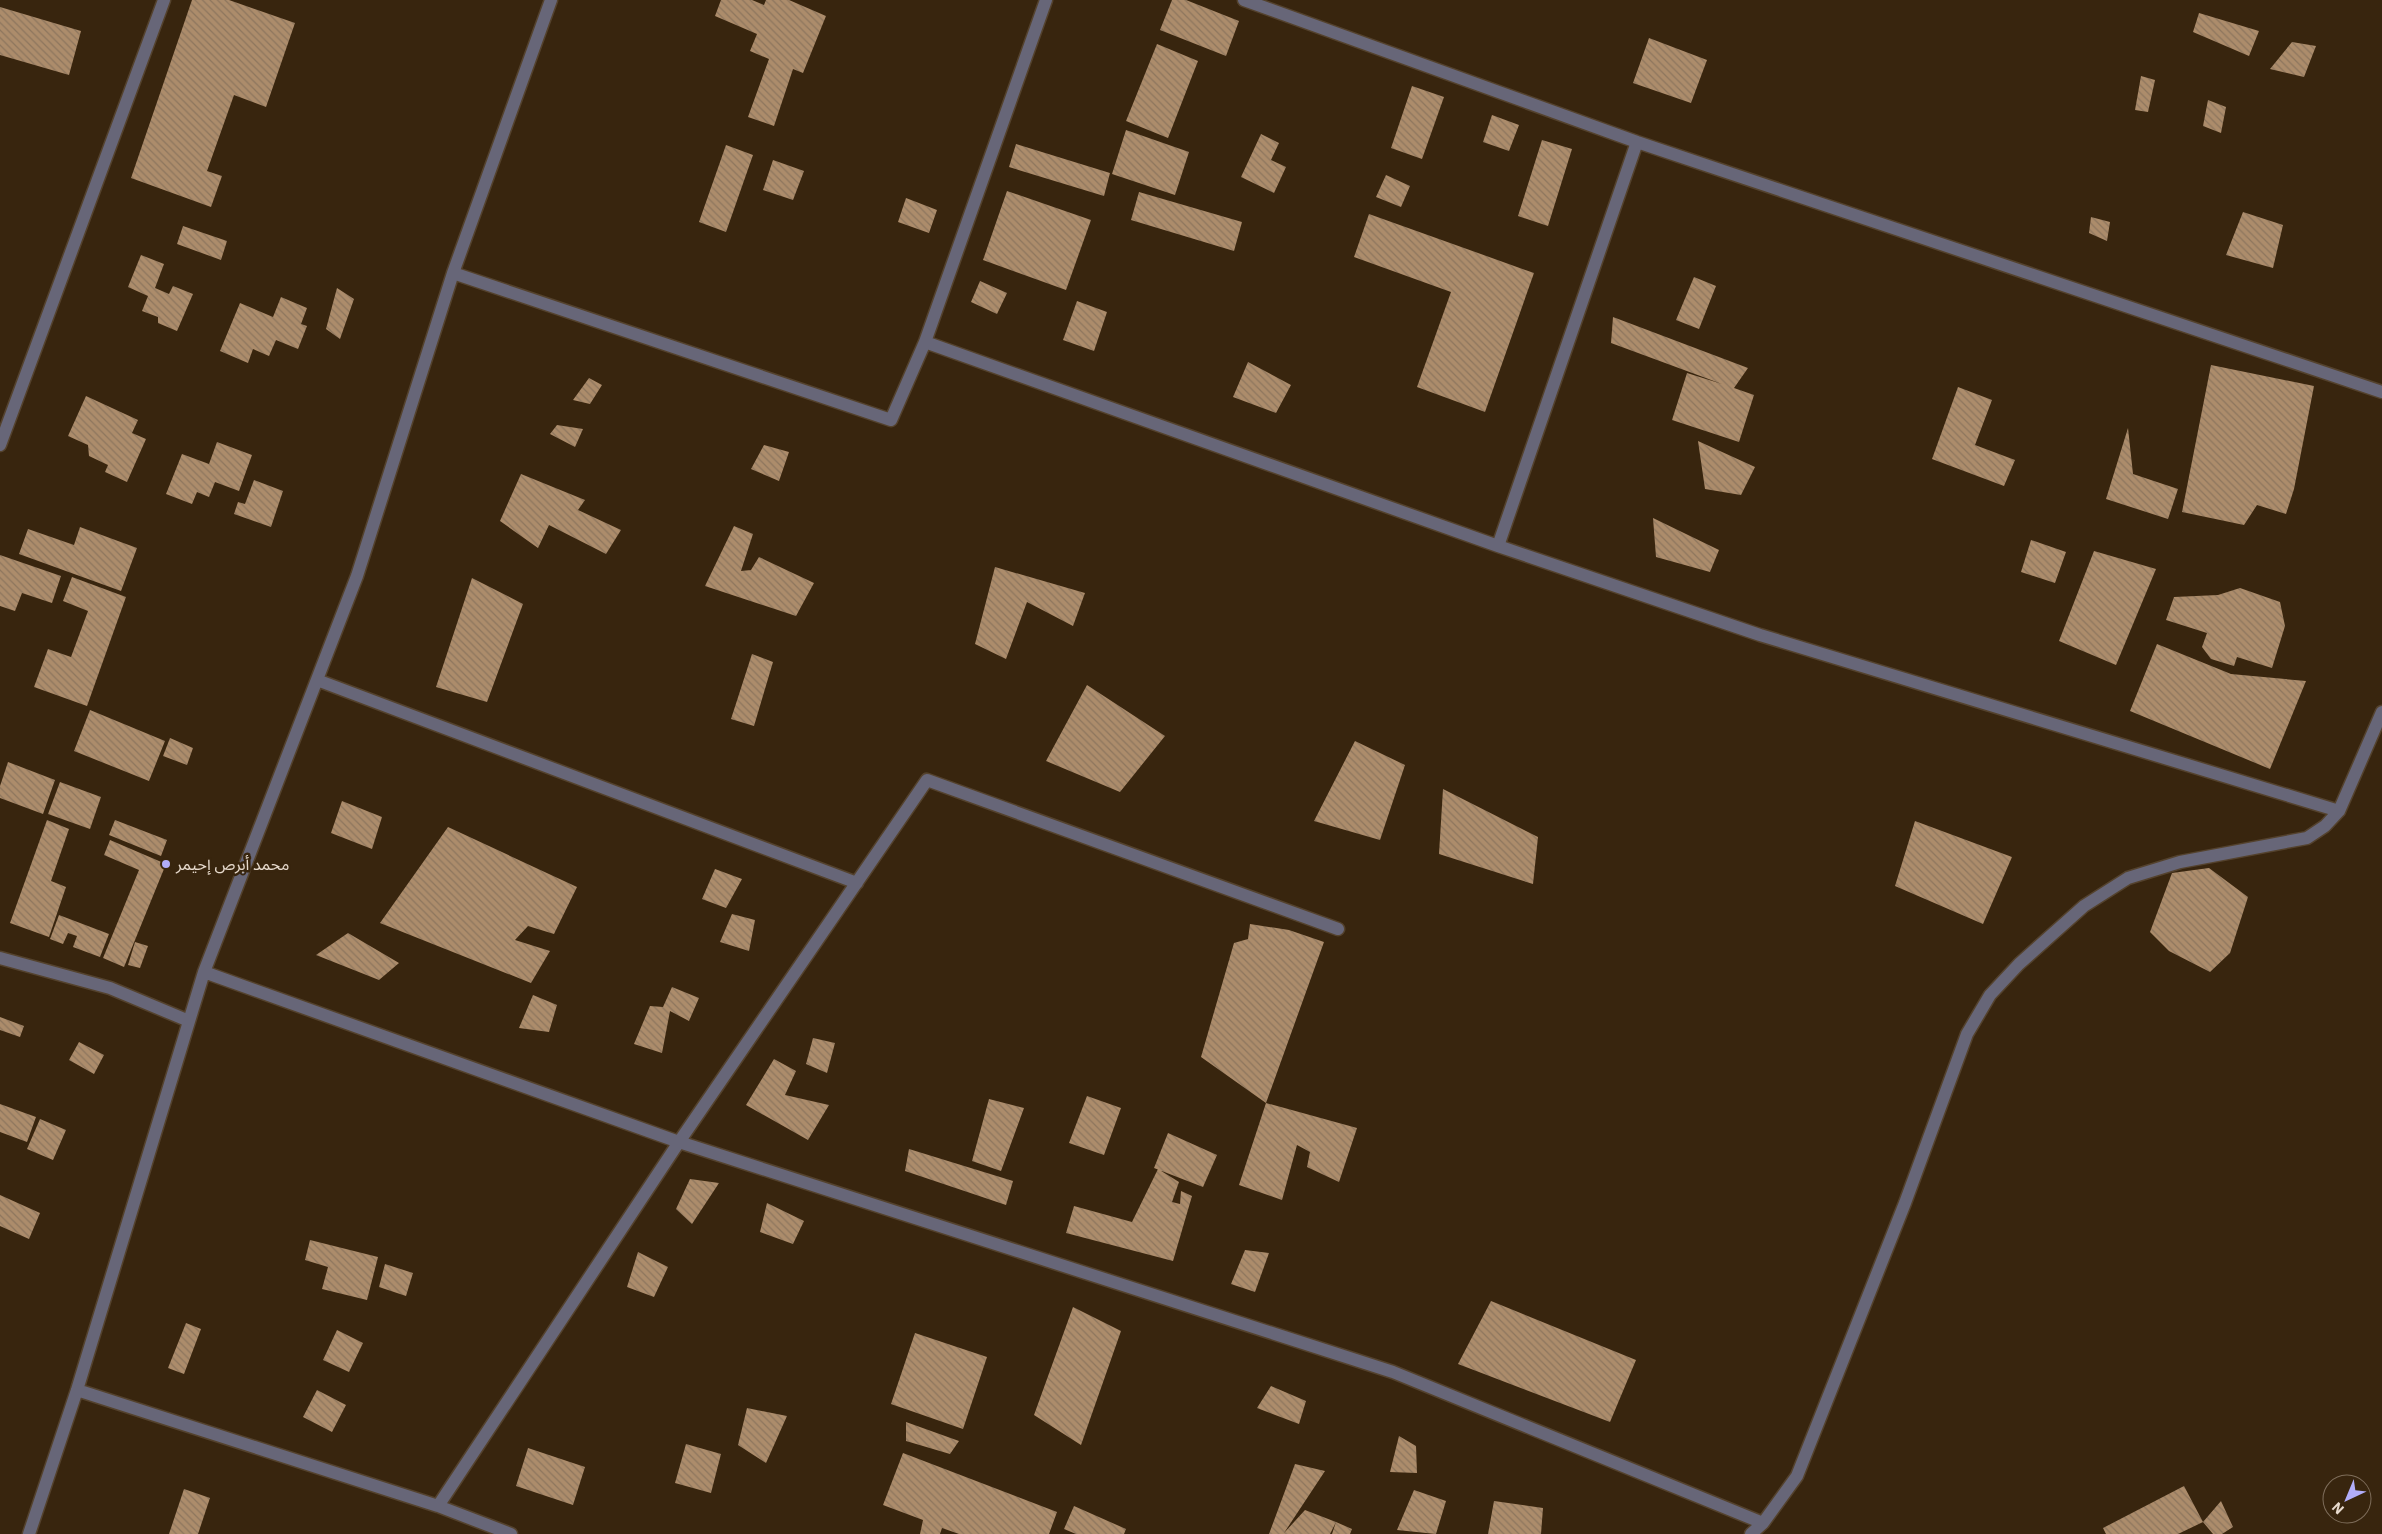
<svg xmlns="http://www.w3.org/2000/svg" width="2382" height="1534" viewBox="0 0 2382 1534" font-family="'IBM Plex Sans','Noto Sans Arabic',sans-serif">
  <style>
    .building { fill: url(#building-back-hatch) }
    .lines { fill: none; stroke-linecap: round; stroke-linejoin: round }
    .minor-casing { stroke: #54422d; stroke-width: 15 }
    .minor { stroke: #676678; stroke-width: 12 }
    .poi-dot { fill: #b1adfa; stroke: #38250e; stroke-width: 2 }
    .labels { text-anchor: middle; stroke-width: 5; stroke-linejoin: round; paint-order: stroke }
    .poi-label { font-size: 16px; fill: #e7dacd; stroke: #38250e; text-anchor: start }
  </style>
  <defs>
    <pattern id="building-back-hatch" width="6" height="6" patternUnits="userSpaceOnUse" patternTransform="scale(1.25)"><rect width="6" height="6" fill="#ac8c6b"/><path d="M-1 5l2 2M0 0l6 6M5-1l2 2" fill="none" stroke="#8d765e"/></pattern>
  </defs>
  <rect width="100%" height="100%" fill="#38250e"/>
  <path class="building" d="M 192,0 L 229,0 L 295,23 L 266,107 L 234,95 L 207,171 L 222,176 L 211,207 L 131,178 Z
    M 721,0 L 752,0 L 764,5 L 766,0 L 789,0 L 826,16 L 803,73 L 793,69 L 774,126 L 748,117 L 769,59 L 750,51 L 757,34 L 715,16 Z
    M 1172,0 L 1186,0 L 1239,21 L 1226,56 L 1160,30 Z
    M 0,7 L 81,31 L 69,75 L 0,55 Z
    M 2199,13 L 2259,31 L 2249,56 L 2193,32 Z
    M 1649,38 L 1707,60 L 1691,103 L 1633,83 Z
    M 2292,42 L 2316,46 L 2304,77 L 2270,69 Z
    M 1157,44 L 1198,61 L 1168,138 L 1126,121 Z
    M 2141,76 L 2155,80 L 2148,112 L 2135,110 Z
    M 1412,86 L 1444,97 L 1422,159 L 1391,148 Z
    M 2208,100 L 2226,107 L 2221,133 L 2203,126 Z
    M 1492,115 L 1519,125 L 1509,151 L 1483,142 Z
    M 1126,130 L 1189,152 L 1175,195 L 1112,174 Z
    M 1261,134 L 1279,143 L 1271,160 L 1286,167 L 1274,193 L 1241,177 Z
    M 1542,140 L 1572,149 L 1548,226 L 1518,216 Z
    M 1016,144 L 1110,173 L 1104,196 L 1009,167 Z
    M 726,145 L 753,155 L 726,232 L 699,222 Z
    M 773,160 L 804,171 L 793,200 L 763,190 Z
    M 1386,175 L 1410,186 L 1401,207 L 1376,197 Z
    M 1007,191 L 1091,220 L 1066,290 L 983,260 Z
    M 1139,192 L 1242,222 L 1234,251 L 1131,220 Z
    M 906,198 L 937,210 L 929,233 L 898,222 Z
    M 2243,212 L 2283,225 L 2273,268 L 2226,255 Z
    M 1369,214 L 1534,273 L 1485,412 L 1417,387 L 1451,292 L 1354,257 Z
    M 2091,217 L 2110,222 L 2107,241 L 2089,233 Z
    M 183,226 L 227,241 L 221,260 L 177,244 Z
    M 141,255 L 164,264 L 155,288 L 169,294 L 173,286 L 193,294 L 177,331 L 158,323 L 158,317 L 142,311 L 148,296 L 128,287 Z
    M 1694,277 L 1716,286 L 1699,329 L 1676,320 Z
    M 980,281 L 1007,293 L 997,314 L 971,302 Z
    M 337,288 L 354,299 L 340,339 L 326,329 Z
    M 281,297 L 307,308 L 301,324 L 307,326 L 298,349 L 276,340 L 269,356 L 253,349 L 248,363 L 220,351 L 240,303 L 273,317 Z
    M 1077,301 L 1107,312 L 1094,351 L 1063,340 Z
    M 1613,317 L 1748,368 L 1734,388 L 1754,395 L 1739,442 L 1672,420 L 1687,373 L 1722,384 L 1611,343 Z
    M 1248,362 L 1291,385 L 1276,413 L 1233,397 Z
    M 2211,365 L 2314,386 L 2294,489 L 2286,514 L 2257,505 L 2244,525 L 2182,512 Z
    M 589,378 L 602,385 L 590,404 L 573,400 Z
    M 1958,387 L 1992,400 L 1975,445 L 2015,460 L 2004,486 L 1932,459 Z
    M 86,396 L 138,420 L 132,433 L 146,439 L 127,482 L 105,472 L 108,465 L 89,456 L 88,445 L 68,436 Z
    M 557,425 L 583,429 L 575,447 L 550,434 Z
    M 2128,428 L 2133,474 L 2178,489 L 2168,519 L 2106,499 Z
    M 1698,441 L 1755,467 L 1741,495 L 1705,489 Z
    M 217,442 L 252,455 L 239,491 L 215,482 L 209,497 L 197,492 L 192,504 L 166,494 L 182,454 L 209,464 Z
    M 764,445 L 789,452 L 779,481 L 751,469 Z
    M 521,474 L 585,500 L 578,510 L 621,530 L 606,554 L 549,525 L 538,548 L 500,521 Z
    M 254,480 L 283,491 L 271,527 L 234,514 L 238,502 L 245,504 Z
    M 1653,518 L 1719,550 L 1710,572 L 1656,557 Z
    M 734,526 L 753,534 L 741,571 L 751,570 L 759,557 L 814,583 L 796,616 L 705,586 Z
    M 80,527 L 137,548 L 121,591 L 19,554 L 28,529 L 74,545 Z
    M 2031,540 L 2066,552 L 2055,583 L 2021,572 Z
    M 2094,551 L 2156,569 L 2116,665 L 2059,641 Z
    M 0,555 L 61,576 L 52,603 L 22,593 L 15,611 L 0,606 Z
    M 995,567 L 1085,593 L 1073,626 L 1027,602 L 1006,659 L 975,644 Z
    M 72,577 L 126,597 L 87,706 L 34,687 L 48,649 L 71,657 L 88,611 L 63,601 Z
    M 472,578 L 523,604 L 487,702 L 436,687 Z
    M 2240,588 L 2280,602 L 2285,626 L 2272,668 L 2237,657 L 2234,666 L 2211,659 L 2202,647 L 2207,633 L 2166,620 L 2174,597 L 2218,595 Z
    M 2157,644 L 2231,674 L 2306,681 L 2270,769 L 2130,711 Z
    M 752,654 L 773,662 L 754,726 L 731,719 Z
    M 1087,685 L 1165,736 L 1120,792 L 1046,761 Z
    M 90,710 L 165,741 L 149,781 L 74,751 Z
    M 170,738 L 193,748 L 187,765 L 163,756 Z
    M 1355,741 L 1405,765 L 1380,840 L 1314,821 Z
    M 8,762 L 55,780 L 43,814 L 0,798 L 0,786 Z
    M 60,782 L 101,797 L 90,829 L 48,814 Z
    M 1443,789 L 1538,837 L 1533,884 L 1439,854 Z
    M 342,801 L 382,817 L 372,849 L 331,833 Z
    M 47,820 L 69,829 L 51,881 L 66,887 L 49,937 L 10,923 Z
    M 115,820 L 167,840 L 161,856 L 109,835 Z
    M 1915,821 L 2012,857 L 1983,924 L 1895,886 Z
    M 448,827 L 577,887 L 554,934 L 528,926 L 515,940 L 550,951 L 531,983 L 380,923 Z
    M 110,840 L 166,864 L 124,967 L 103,958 L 139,870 L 104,855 Z
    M 2209,868 L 2248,897 L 2230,953 L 2210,972 L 2169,951 L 2150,932 L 2172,873 Z
    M 715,869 L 742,879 L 726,908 L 702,899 Z
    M 732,914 L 755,920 L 749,951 L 720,942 Z
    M 59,915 L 109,934 L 100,957 L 73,947 L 77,936 L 68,933 L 63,944 L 50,939 Z
    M 1250,924 L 1289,930 L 1324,942 L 1266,1103 L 1201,1057 L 1234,943 L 1248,939 Z
    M 348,933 L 399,963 L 379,980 L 316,955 Z
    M 135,942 L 148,946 L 140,968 L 128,965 Z
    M 672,987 L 699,998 L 689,1021 L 670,1011 L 662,1053 L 634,1044 L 650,1006 L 663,1007 Z
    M 533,995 L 557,1005 L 549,1032 L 519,1028 Z
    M 0,1017 L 24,1026 L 20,1037 L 0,1030 Z
    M 813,1038 L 835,1043 L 827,1073 L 806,1064 Z
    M 79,1042 L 104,1055 L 94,1074 L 69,1060 Z
    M 774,1059 L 796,1071 L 785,1095 L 829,1105 L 808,1140 L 746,1105 Z
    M 1087,1096 L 1121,1108 L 1104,1155 L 1069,1143 Z
    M 989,1099 L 1024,1108 L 1001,1171 L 972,1161 Z
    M 1266,1103 L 1357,1128 L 1339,1182 L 1307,1167 L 1310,1152 L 1297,1145 L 1282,1200 L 1239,1185 Z
    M 0,1104 L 36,1117 L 27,1142 L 0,1132 Z
    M 40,1119 L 66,1130 L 53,1160 L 27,1149 Z
    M 1168,1133 L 1217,1155 L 1203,1187 L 1154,1168 Z
    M 909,1149 L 1013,1181 L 1006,1205 L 905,1171 Z
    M 1158,1169 L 1179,1182 L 1172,1202 L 1180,1204 L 1181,1191 L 1192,1196 L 1173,1261 L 1066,1233 L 1074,1206 L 1132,1222 Z
    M 690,1179 L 719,1183 L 692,1224 L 676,1209 Z
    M 0,1195 L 40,1213 L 29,1239 L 0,1226 Z
    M 767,1203 L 804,1221 L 793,1244 L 760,1232 Z
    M 310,1240 L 378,1257 L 367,1300 L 322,1289 L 328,1267 L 305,1260 Z
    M 1245,1250 L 1269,1253 L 1255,1292 L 1231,1284 Z
    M 638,1252 L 668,1267 L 654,1297 L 627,1287 Z
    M 385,1264 L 413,1273 L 406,1296 L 379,1287 Z
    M 1491,1301 L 1636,1360 L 1610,1422 L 1458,1364 Z
    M 1073,1307 L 1121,1331 L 1081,1445 L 1034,1415 Z
    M 186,1323 L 201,1329 L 184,1374 L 168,1368 Z
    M 337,1330 L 363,1343 L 349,1372 L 323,1360 Z
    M 915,1333 L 987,1357 L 963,1429 L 891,1404 Z
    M 1271,1386 L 1306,1401 L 1299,1424 L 1257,1408 Z
    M 317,1390 L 346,1405 L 332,1432 L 303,1417 Z
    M 747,1408 L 787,1416 L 766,1463 L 738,1445 Z
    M 906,1422 L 959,1441 L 950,1454 L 906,1441 Z
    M 1399,1436 L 1416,1446 L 1417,1473 L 1390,1472 Z
    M 686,1444 L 721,1454 L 711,1493 L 675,1483 Z
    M 528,1448 L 585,1467 L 573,1505 L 516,1486 Z
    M 903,1453 L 1057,1512 L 1049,1534 L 959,1534 L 942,1528 L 940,1534 L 920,1534 L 923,1520 L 883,1505 Z
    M 1295,1464 L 1325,1471 L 1284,1533 L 1305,1510 L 1336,1522 L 1352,1529 L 1350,1534 L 1332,1534 L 1336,1522 L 1330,1534 L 1269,1534 Z
    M 2184,1486 L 2203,1522 L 2178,1534 L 2106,1534 L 2103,1528 Z
    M 184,1489 L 210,1498 L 198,1534 L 169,1534 Z
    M 1414,1490 L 1446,1501 L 1436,1534 L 1397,1530 Z
    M 1494,1501 L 1543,1508 L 1541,1534 L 1488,1534 Z
    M 2221,1501 L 2233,1527 L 2222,1534 L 2213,1534 L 2203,1522 Z
    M 1074,1506 L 1126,1529 L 1124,1534 L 1076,1534 L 1064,1529 Z"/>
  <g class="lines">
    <defs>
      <path id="minor" d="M 1244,0 L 1637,142 L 2382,392
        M 453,273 L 891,420 L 925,342 L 1046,0
        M 925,342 L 1498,546 L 1760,635 L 2339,811
        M 0,445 L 164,0
        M 1498,546 L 1637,142
        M 317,680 L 857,883
        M 0,958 L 110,988 L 189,1021
        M 204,972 L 679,1142 L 1393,1372 L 1763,1523
        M 77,1390 L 438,1506 L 511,1534
        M 438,1506 L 679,1142 L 927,780 L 1338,929
        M 29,1534 L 77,1390 L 204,972 L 357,576 L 453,273 L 551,0
        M 1751,1534 L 1763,1523 L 1797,1476 L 1905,1203 L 1967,1034 L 1990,995 L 2019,964 L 2084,906 L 2128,878 L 2180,862 L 2307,838 L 2325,826 L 2339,811 L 2382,712"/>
    </defs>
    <use href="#minor" class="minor-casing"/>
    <use href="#minor" class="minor"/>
  </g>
  <circle class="poi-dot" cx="166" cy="864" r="5"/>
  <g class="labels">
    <g class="poi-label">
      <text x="176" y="870">محمد أبرص إحيمر</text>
    </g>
  </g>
  <g transform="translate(2347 1499) rotate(224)"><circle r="24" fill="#38250e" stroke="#7e6d5a"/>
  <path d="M0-4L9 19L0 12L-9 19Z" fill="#b1adfa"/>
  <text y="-8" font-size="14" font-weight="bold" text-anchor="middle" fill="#e7dacd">N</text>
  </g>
</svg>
